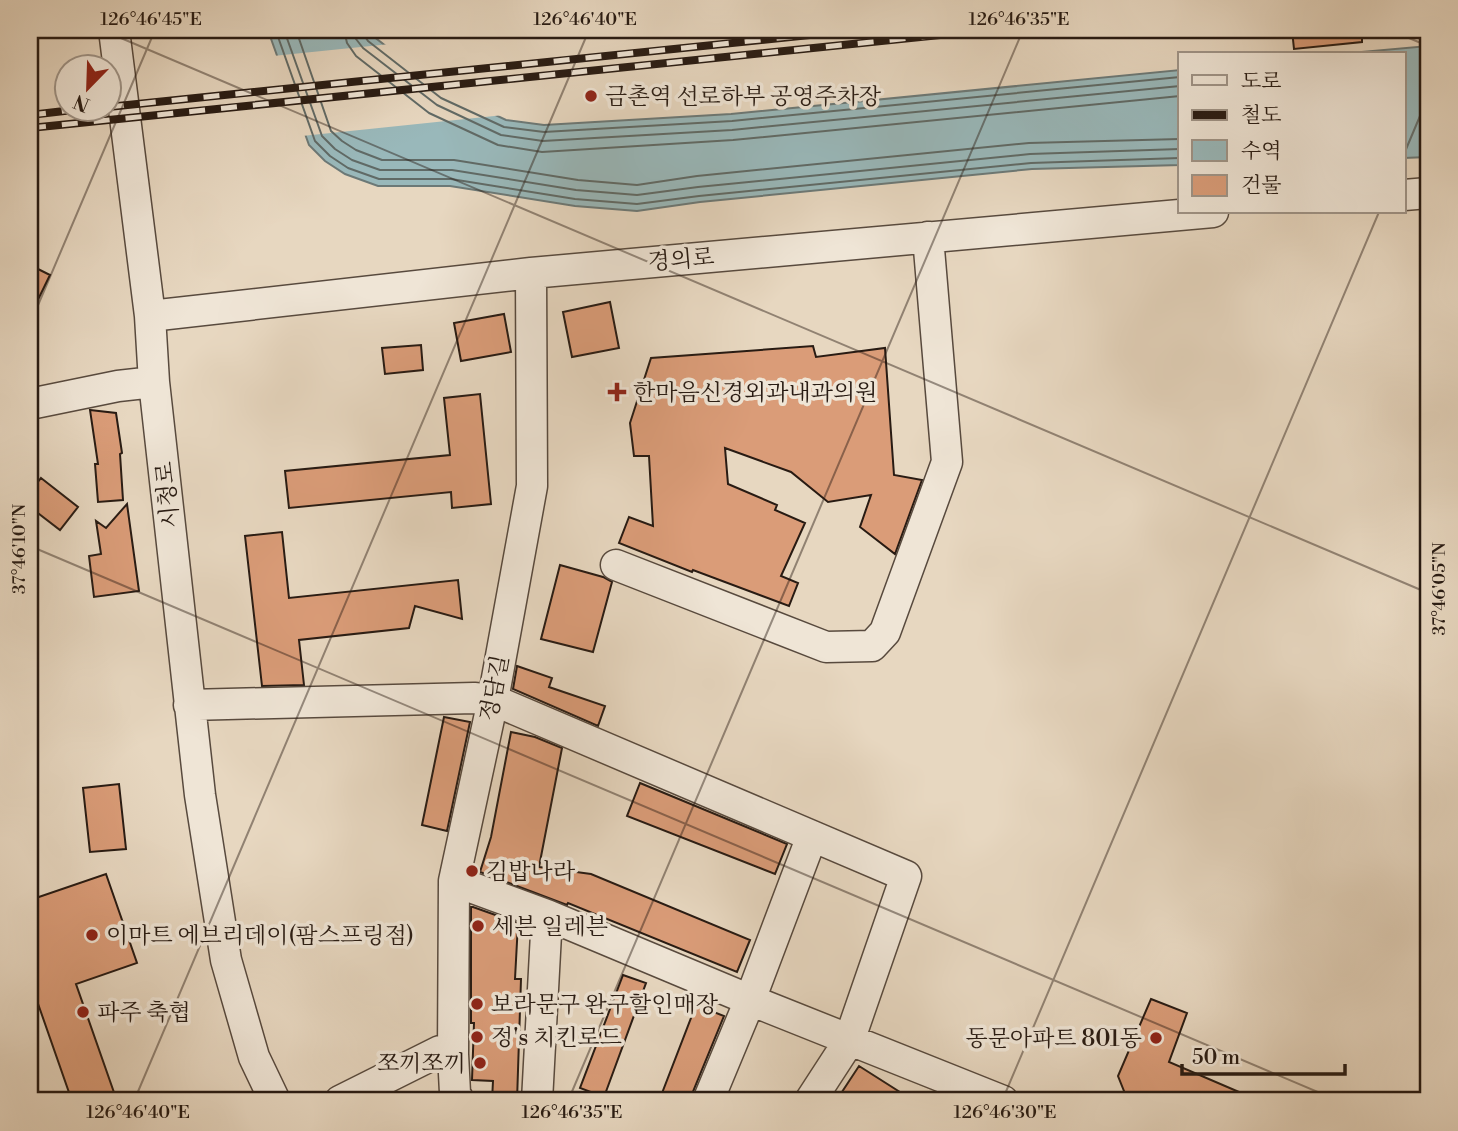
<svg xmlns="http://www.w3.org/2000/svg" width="1458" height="1131" viewBox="0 0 1458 1131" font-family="'Libre Bodoni','Noto Serif KR',serif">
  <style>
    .water { fill: #99b8ba; stroke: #6c7977; stroke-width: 2 }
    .pier { fill: #e7d7c0 }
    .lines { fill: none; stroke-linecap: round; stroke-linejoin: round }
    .shore { stroke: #606a66; stroke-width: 2 }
    .building { fill: #da9c78; stroke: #281b13; stroke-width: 2 }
    .minor-casing { stroke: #584a3e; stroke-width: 33 }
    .minor { stroke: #efe5d6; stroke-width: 30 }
    .rail-casing { stroke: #281b13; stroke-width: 8 }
    .rail { stroke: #efe5d6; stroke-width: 5; stroke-dasharray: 16; stroke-linecap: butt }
    .ticks { fill: none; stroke: #281b13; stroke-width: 2; stroke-opacity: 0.45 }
    .poi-dot { fill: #8f2418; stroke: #efe5d6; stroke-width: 2.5 }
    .labels { text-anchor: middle; stroke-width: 7; stroke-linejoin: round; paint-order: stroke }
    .poi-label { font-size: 23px; fill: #281b13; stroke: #efe5d6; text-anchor: start }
    .street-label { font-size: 23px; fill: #281b13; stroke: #efe5d6 }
    .neatline { fill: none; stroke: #281b13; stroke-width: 2.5 }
    .ticks-label { font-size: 18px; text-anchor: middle; fill: #281b13 }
  </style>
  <rect width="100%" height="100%" fill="#e7d7c0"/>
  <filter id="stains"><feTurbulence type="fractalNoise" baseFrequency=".00286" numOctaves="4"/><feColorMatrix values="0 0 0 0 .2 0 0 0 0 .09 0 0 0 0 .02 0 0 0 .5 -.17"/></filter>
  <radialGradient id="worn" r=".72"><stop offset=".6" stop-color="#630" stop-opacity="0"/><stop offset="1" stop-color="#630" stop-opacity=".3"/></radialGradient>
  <path class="water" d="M 264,30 L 369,30 L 373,36 L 444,91 L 506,120 L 544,125 L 731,114 L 1180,70 L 1180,165 L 1032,169 L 700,202 L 637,211 L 575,206 L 450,186 L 378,186 L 345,174 L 325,161 L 309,145 L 270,36 Z
    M 1428,46 L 1428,157 L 1404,158 L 1404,54 L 1339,54 Z"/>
  <path class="pier" d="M 390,44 L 446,88 L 504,115 L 302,136 L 273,56 Z"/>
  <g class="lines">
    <path class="shore" d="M 274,30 L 277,34 L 315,141 L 330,156 L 348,168 L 379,179 L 451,179 L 575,199 L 637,204 L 699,196 L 1031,163 L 1180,158
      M 284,30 L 322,136 L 335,149 L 352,160 L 380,170 L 452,170 L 576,190 L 637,195 L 698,187 L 1030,154 L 1180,149
      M 296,30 L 331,131 L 342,141 L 356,150 L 382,160 L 454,160 L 578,180 L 637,185 L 697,176 L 1029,143 L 1180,139
      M 344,30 L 347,43 L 356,56 L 429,113 L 498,145 L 542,152 L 733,140 L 1180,96
      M 355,30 L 356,39 L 363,48 L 437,105 L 501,135 L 543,141 L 732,130 L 1180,86
      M 364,30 L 364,35 L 368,41 L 441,98 L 504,127 L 544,132 L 732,121 L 1180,77"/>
  </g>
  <path class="building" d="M 1292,30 L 1362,30 L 1362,42 L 1294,49 Z
    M 30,265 L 50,275 L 30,316 Z
    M 610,302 L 619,348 L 572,357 L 563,312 Z
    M 504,314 L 511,352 L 461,361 L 454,323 Z
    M 421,345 L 423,370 L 385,374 L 382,348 Z
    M 813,346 L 816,357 L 885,348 L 894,475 L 922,480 L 895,554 L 860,527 L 871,495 L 828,502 L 791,472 L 725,448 L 728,484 L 777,505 L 775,510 L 805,523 L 781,576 L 798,583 L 789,606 L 693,570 L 692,572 L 619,543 L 629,517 L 653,526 L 649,456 L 634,456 L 630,423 L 651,358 Z
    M 480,394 L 491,504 L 452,508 L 451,492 L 289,508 L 285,471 L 450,455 L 444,398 Z
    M 90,410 L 116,413 L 122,453 L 120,454 L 123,500 L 98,502 L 95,464 L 98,464 Z
    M 41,478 L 78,507 L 60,530 L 30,507 L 30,492 Z
    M 127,504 L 139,591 L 94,597 L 89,556 L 101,554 L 96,521 L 106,528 Z
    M 282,532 L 289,598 L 458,580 L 462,619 L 415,606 L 409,628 L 299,640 L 304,685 L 262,686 L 245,536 Z
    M 560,565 L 603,577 L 612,582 L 593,652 L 541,639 Z
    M 517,666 L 552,678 L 549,687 L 605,706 L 598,726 L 513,689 Z
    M 444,717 L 470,722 L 447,831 L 422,825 Z
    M 511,732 L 535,737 L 562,748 L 539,867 L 591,874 L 750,940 L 737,972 L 568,903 L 567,905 L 480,872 L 491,837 Z
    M 640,783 L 787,844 L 775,874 L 627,816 Z
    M 119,784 L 126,849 L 90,852 L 83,788 Z
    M 106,874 L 137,963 L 76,984 L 117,1101 L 72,1101 L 36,998 L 30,1000 L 30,900 Z
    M 471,907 L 473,907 L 518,923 L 515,979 L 521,979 L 517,1101 L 492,1101 L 493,1081 L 472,1080 L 474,1023 L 471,1023 Z
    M 623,975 L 646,983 L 604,1097 L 580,1088 Z
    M 1151,999 L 1187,1013 L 1169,1062 L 1260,1101 L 1140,1101 L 1126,1096 L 1118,1076 Z
    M 696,1005 L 724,1016 L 692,1094 L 691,1101 L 659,1101 Z
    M 859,1066 L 914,1101 L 836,1101 Z"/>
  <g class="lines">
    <defs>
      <path id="minor" d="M 114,30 L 150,316 L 154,382 L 200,795 L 226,960 L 254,1057 L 275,1101
        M 1404,195 L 1428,193
        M 150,316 L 531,273 L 1213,212
        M 30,404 L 118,386 L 154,382
        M 616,565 L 826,647 L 872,646 L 885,632 L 947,462 L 928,237
        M 189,705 L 474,698 L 493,700 L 906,876 L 849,1041 L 810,1101
        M 812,836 L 750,1000 L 1003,1101
        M 454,881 L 547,915 L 750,1000 L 708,1101
        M 340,1101 L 440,1051 L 453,1054
        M 459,1101 L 455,1093 L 453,1054 L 454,881 L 493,700 L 532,486 L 531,273
        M 537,1101 L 547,915"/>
    </defs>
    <use href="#minor" class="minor-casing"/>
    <use href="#minor" class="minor"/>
    <defs>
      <path id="rail" d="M 108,107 L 858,30
        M 30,115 L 90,108
        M 30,128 L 989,30"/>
    </defs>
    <use href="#rail" class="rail-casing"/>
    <use href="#rail" class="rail"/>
  </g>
  <path class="ticks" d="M 102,30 L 1428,593M 1390,30 L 1428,46M 1404,154 L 1428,97M 30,324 L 155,30M 30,546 L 1339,1101M 30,1092 L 51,1101M 134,1101 L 589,30M 568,1101 L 1023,30M 1002,1101 L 1379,212"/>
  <g class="poi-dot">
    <circle cx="591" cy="96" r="7"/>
    <path d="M613.5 381.5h7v7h7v7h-7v7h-7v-7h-7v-7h7z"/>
    <circle cx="472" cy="871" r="7"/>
    <circle cx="478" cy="926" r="7"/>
    <circle cx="92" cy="935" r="7"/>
    <circle cx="477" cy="1004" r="7"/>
    <circle cx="83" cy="1012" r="7"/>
    <circle cx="477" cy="1037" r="7"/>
    <circle cx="1156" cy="1038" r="7"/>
    <circle cx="480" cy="1063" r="7"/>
  </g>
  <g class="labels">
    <g class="poi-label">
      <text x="605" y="104">금촌역 선로하부 공영주차장</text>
      <text x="633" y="400">한마음신경외과내과의원</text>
      <text x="486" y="879">김밥나라</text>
      <text x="492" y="934">세븐 일레븐</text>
      <text x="106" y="943">이마트 에브리데이(팜스프링점)</text>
      <text x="491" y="1012">보라문구 완구할인매장</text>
      <text x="97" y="1020">파주 축협</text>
      <text x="491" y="1045">정's 치킨로드</text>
      <text x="1142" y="1046" text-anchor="end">동문아파트 801동</text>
      <text x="466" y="1071" text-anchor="end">쪼끼쪼끼</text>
    </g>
    <g class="street-label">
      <text transform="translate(681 259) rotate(-5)" y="8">경의로</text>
      <text transform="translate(167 495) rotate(-96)" y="8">시청로</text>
      <text transform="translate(494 688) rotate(-79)" y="8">정담길</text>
    </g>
  </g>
  <rect width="1458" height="1131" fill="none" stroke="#e7d7c0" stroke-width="77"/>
  <rect x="1178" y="52" width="228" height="161" fill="#efe5d6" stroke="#9f9488" stroke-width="2"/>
  <rect x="1192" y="75" width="35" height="10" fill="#efe5d6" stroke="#9f9488" stroke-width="2"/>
  <text x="1241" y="88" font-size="21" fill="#281b13">도로</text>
  <rect x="1192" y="110" width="35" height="10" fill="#281b13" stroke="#9f9488" stroke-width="2"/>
  <text x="1241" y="122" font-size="21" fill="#281b13">철도</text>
  <rect x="1192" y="140" width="35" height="21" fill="#99b8ba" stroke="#9f9488" stroke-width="2"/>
  <text x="1241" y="158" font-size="21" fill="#281b13">수역</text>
  <rect x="1192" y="175" width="35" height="21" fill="#da9c78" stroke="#9f9488" stroke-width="2"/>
  <text x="1241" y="192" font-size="21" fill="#281b13">건물</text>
  <g transform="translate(88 88) rotate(203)"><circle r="33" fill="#efe5d6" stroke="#9f9488" stroke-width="2"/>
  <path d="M0-5L12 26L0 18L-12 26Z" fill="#8f2418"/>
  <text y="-10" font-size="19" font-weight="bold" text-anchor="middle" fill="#281b13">N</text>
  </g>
  <path d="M1182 1064v10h163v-10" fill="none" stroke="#281b13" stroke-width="3.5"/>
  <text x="1192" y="1064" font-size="21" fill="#281b13" stroke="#efe5d6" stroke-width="5" paint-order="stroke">50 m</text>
  <rect x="38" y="38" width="1382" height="1054" class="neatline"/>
  <g class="ticks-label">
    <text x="151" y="25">126°46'45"E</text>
    <text x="585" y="25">126°46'40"E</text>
    <text x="1019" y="25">126°46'35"E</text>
    <text transform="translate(19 549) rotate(-90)" y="6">37°46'10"N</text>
    <text transform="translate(1439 589) rotate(-90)" y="6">37°46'05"N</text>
    <text x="138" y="1118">126°46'40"E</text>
    <text x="572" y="1118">126°46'35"E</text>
    <text x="1005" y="1118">126°46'30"E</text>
  </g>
  <rect width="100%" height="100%" filter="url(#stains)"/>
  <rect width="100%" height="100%" fill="url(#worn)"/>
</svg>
